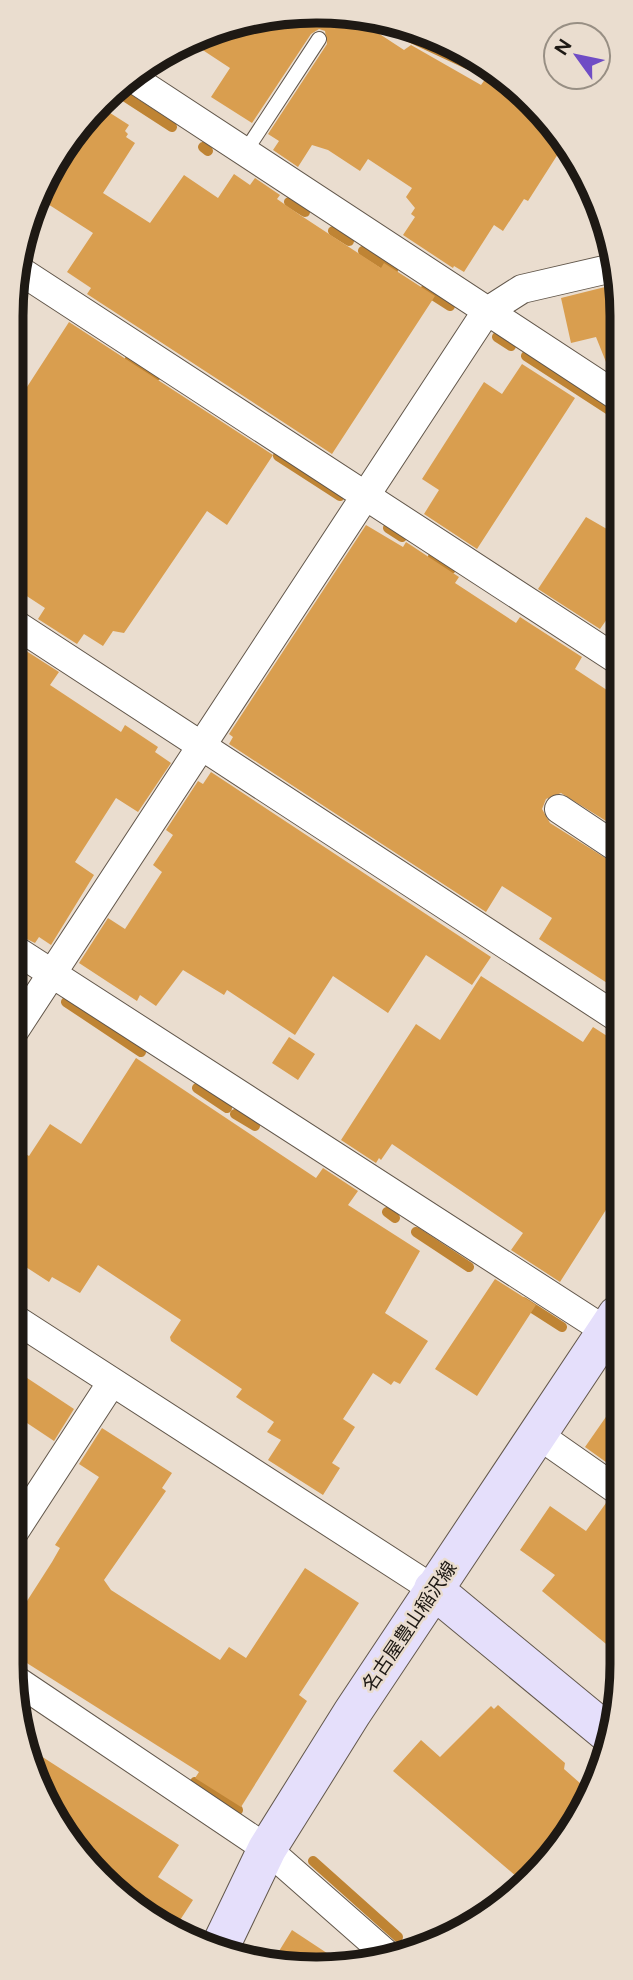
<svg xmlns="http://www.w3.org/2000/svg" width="633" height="1980" viewBox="0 0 633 1980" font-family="Figtree,'Noto Sans JP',sans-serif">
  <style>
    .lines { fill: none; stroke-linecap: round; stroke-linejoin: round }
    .stream { stroke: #bf8434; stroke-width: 10 }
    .building { fill: #d99e4f }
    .lane-casing { stroke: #62574b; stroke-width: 16 }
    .street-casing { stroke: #62574b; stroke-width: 30 }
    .secondary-casing { stroke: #62574b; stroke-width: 40 }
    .lane { stroke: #fff; stroke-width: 14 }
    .street { stroke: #fff; stroke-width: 28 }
    .secondary { stroke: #e5dffb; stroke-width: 38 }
    .labels { text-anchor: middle; stroke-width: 5; stroke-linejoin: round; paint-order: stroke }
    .street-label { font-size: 19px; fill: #1e1914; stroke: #eaddcf }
    .rim { fill: none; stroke: #1e1914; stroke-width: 9 }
  </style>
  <rect width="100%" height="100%" fill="#eaddcf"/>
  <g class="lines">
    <path class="stream" d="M 364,16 L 508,83
      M 121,94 L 172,127
      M 203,147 L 208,151
      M 289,202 L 305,212
      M 333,231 L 349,241
      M 363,251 L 393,270
      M 425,290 L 450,306
      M 497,337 L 511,346
      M 526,356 L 620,417
      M 130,359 L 156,376
      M 278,456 L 340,496
      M 388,528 L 402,537
      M 433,557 L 451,569
      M 66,1002 L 141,1052
      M 197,1088 L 227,1108
      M 235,1114 L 255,1126
      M 387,1212 L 395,1218
      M 416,1232 L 469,1267
      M 523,1302 L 562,1327
      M 195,1782 L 238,1810
      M 313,1861 L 398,1937"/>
  </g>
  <path class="building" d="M 257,16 L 352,16 L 404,50 L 411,45 L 481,85 L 486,78 L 524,102 L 527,98 L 546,114 L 565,143 L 528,201 L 524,199 L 503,231 L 494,225 L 464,272 L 454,266 L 453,268 L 403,235 L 415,217 L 411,214 L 415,208 L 406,197 L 412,188 L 368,159 L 360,171 L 328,150 L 312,145 L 298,167 L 273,150 L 279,141 L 268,134 L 327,44 L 325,31 L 319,29 L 311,34 L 252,123 L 211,97 L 230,68 L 192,43 Z
    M 98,111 L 107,111 L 129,125 L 125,131 L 128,134 L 126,137 L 135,143 L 103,193 L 150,223 L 184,175 L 218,198 L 234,174 L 250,185 L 255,178 L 280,195 L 277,199 L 300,215 L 381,268 L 384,263 L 435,296 L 332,454 L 87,294 L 91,288 L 67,272 L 93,233 L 40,199 L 63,146 Z
    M 609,286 L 620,331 L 620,378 L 610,372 L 596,337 L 571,343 L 561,298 Z
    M 69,322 L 273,455 L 227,525 L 207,511 L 124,633 L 113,631 L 103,646 L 84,634 L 77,644 L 38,619 L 45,608 L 16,589 L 26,574 L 15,567 L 16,404 Z
    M 522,364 L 575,398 L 477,549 L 424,514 L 439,490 L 422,479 L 484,382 L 502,394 Z
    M 586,517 L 619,536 L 619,587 L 606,608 L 612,612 L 600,629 L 538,589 Z
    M 366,525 L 403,547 L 406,542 L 459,577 L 455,583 L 516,623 L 520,617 L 582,657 L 575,669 L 619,698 L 619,829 L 561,793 L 546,799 L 542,809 L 550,823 L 618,866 L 618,990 L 539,939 L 552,918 L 502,886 L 486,912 L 229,744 L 233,737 L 229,734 Z
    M 20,647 L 59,672 L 50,685 L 121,732 L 125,725 L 158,747 L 155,752 L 171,763 L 138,812 L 116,798 L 75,862 L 94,875 L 51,945 L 39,937 L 35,943 L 14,933 L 15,655 Z
    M 211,772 L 491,957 L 472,985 L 426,955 L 388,1013 L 333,976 L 295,1035 L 227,990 L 224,995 L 183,970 L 156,1006 L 140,995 L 137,1001 L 79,963 L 108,918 L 125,929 L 162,872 L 153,865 L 173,835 L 166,830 L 198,781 L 203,784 Z
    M 481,976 L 583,1042 L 593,1027 L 618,1043 L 618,1191 L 560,1282 L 511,1250 L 523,1233 L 392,1144 L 381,1160 L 379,1158 L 376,1163 L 341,1140 L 416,1024 L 440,1040 Z
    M 289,1037 L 315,1054 L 298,1080 L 272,1063 Z
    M 136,1058 L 316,1178 L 323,1168 L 358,1191 L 348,1205 L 420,1251 L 385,1313 L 428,1341 L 400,1384 L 394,1381 L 391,1385 L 373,1373 L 343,1419 L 355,1427 L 332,1463 L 340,1468 L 323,1495 L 268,1460 L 281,1440 L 267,1432 L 274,1422 L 236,1397 L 242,1389 L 171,1341 L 170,1337 L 181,1320 L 98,1265 L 80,1293 L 52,1277 L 49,1282 L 12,1258 L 13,1146 L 29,1156 L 50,1124 L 81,1144 Z
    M 495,1279 L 536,1305 L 477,1396 L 435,1369 Z
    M 12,1368 L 74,1409 L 54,1441 L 12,1413 Z
    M 617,1401 L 617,1470 L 585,1447 Z
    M 102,1428 L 172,1473 L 162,1488 L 166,1491 L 104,1580 L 111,1590 L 220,1660 L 229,1647 L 246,1658 L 305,1568 L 359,1603 L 299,1695 L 307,1701 L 241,1807 L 195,1778 L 199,1772 L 11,1653 L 11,1626 L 52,1562 L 60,1548 L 55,1545 L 99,1477 L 79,1464 Z
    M 606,1503 L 617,1506 L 617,1653 L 542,1591 L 555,1575 L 520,1550 L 550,1506 L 586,1531 Z
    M 498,1705 L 565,1763 L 564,1769 L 589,1791 L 571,1833 L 524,1883 L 393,1771 L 421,1740 L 440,1757 L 491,1706 L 494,1709 Z
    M 27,1747 L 179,1845 L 158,1877 L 193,1900 L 173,1931 L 98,1874 L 106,1863 L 71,1840 L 34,1780 Z
    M 292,1930 L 342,1963 L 291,1966 L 276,1956 Z"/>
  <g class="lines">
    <defs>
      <path id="lane" d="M 245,152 L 319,39"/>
      <path id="street" d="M 131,77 L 620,398
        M 16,268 L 619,661
        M 15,624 L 618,1018
        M 559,809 L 619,849
        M 14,949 L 606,1331
        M 13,1033 L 486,312 L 522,289 L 617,267
        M 12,1317 L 433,1589
        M 537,1434 L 617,1490
        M 11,1537 L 112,1382
        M 13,1678 L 267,1849 L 392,1959"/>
      <path id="secondary" d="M 433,1589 L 611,1736
        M 219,1949 L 267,1849 L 352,1713 L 617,1315"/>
    </defs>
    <use href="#lane" class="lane-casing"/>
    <use href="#street" class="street-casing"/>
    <use href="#secondary" class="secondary-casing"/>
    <use href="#lane" class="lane"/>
    <use href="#street" class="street"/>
    <use href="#secondary" class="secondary"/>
  </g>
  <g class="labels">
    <g class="street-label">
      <text transform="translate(409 1626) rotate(-56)" y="7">名古屋豊山稲沢線</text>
    </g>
  </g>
  <path d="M0 0H633V1980H0ZM316 23H317A293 293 0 0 1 610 316V1664A293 293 0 0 1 317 1957H316A293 293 0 0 1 23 1664V316A293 293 0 0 1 316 23Z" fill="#eaddcf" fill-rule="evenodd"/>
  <path class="rim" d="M316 23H317A293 293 0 0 1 610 316V1664A293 293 0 0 1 317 1957H316A293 293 0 0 1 23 1664V316A293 293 0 0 1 316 23Z"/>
  <g transform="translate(577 56) rotate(303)"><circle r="33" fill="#eaddcf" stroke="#988f84" stroke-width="2"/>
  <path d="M0-5L12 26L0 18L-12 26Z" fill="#6f4cc5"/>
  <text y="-10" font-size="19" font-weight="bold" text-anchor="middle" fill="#1e1914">N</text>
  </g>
</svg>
